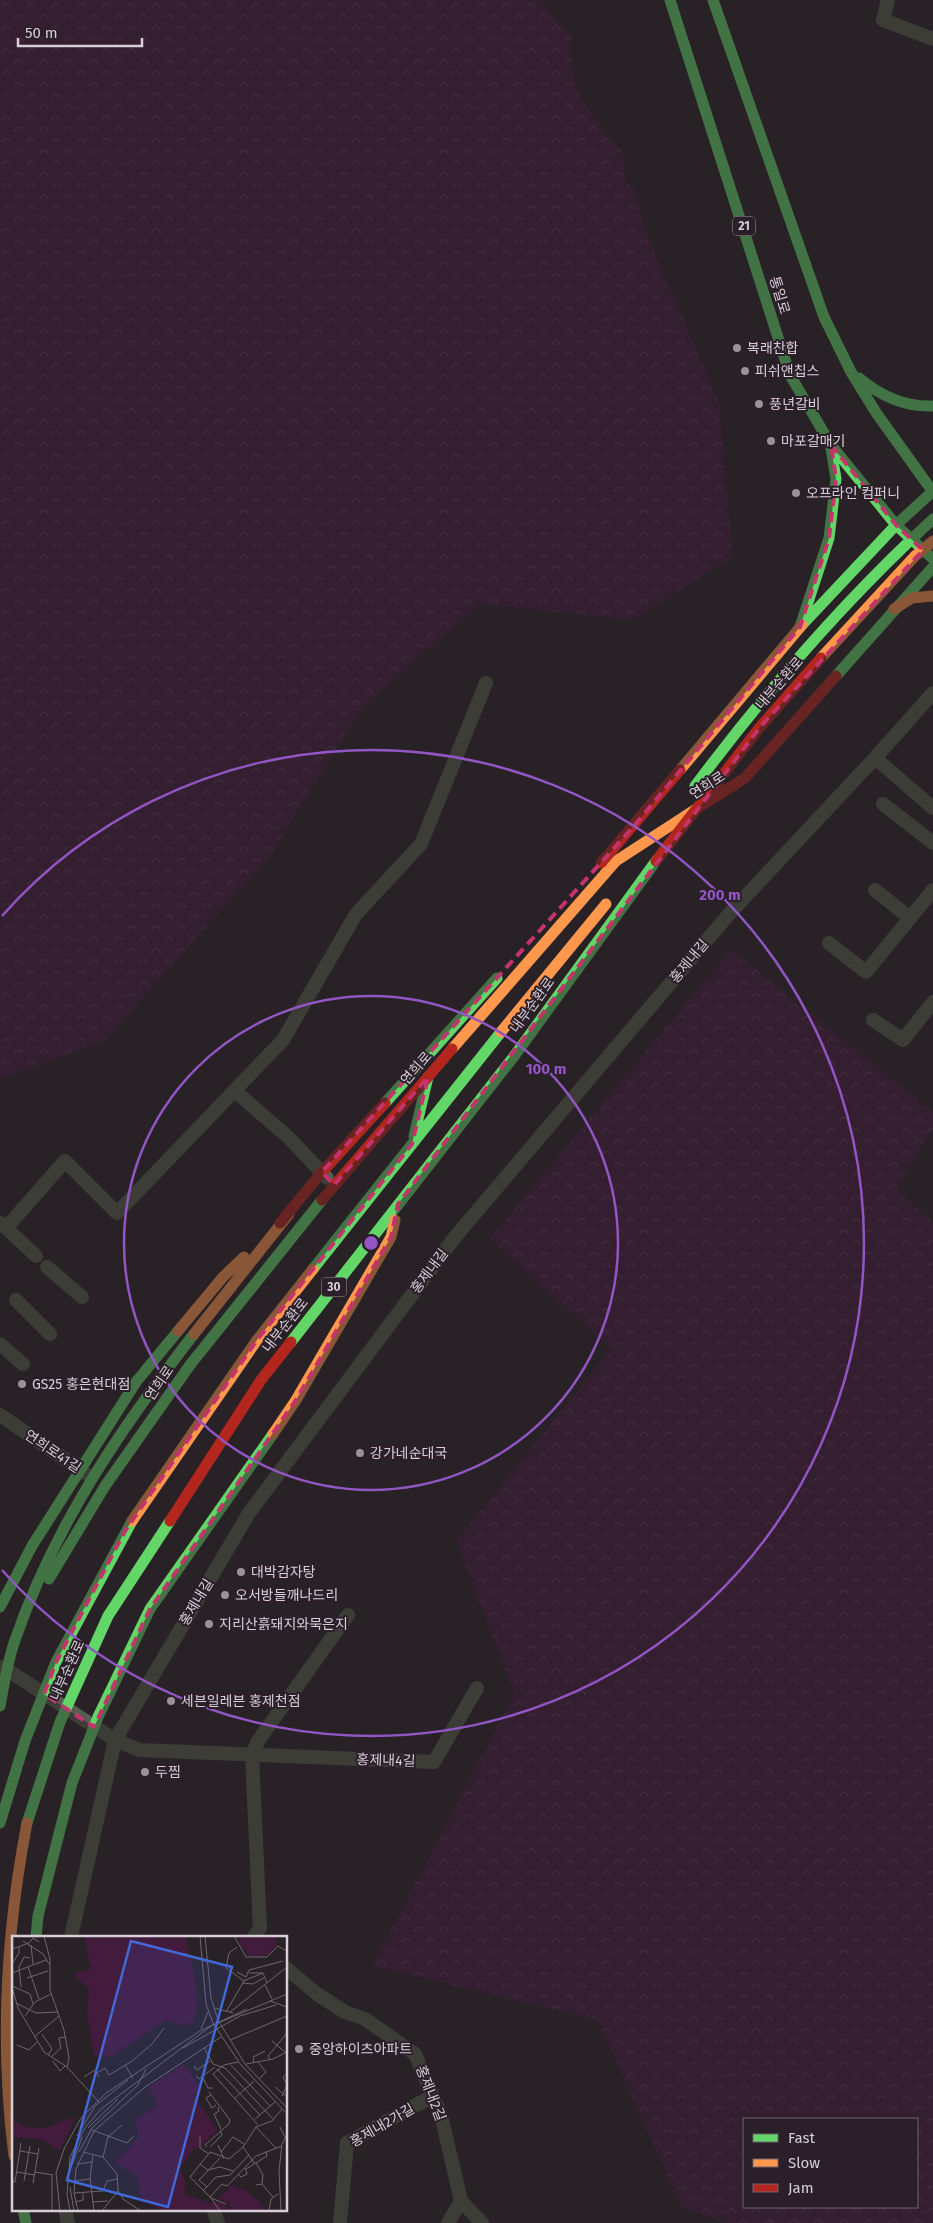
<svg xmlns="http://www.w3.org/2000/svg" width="933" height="2223" viewBox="0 0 933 2223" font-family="'Fira Sans','Noto Sans KR',sans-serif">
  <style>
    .forest { fill: url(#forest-crowns); fill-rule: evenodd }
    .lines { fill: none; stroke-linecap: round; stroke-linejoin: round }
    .street { stroke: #575e4f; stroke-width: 14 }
    .fast { stroke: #63d668; stroke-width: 11 }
    .slow { stroke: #ff974d; stroke-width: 11 }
    .jam { stroke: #b3261e; stroke-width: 11 }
    .marked { fill: none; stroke: #c5336d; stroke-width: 4; stroke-dasharray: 10 6; stroke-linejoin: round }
    .ring { fill: none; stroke: #9255c4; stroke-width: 2.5 }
    .poi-dot { fill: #9a9298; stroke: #2b1f29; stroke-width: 2 }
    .labels { text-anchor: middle; stroke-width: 4; stroke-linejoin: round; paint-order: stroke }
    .shield { fill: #2b1f29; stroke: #a39aa1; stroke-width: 1 }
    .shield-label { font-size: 12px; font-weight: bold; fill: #d7cfd5 }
    .street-label { font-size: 14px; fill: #d7cfd5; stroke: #2b1f29 }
    .poi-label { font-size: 14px; fill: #d7cfd5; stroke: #2b1f29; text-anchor: start }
    .inset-road { fill: none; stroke: #6e676d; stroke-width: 1 }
    .view { fill: #4268d7; fill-opacity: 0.15; stroke: #4268d7; stroke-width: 2.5 }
    .inset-edge { fill: none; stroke: #d7cfd5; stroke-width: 2.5 }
    .centre { fill: #9255c4; stroke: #2b1f29; stroke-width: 2.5 }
    .ring-label { font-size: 15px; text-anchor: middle; font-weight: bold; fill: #9255c4; stroke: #2b1f29; stroke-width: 4; stroke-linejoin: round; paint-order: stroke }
  </style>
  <defs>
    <pattern id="forest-crowns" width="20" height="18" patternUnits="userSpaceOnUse" patternTransform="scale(1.25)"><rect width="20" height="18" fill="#431b3d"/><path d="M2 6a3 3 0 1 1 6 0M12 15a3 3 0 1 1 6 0" fill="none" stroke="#5d3b58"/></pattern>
  </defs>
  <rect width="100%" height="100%" fill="#282227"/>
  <path class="forest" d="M 0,0 L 539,0 L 572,37 L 572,63 L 577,90 L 609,140 L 622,150 L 626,182 L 637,190 L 642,223 L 719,401 L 733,557 L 632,620 L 480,604 L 363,707 L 270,856 L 105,1041 L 0,1079 Z
    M 731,949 L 933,1112 L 933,1130 L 896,1188 L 933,1222 L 933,2223 L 728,2223 L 681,2207 L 597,2020 L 372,1966 L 514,1694 L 456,1541 L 611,1349 L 489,1239 ZM 744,2119 L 917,2119 L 917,2207 L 744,2207 Z"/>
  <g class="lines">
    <path class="street" d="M 888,0 L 883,20 L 933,39
      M 875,758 L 933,808
      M 883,804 L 933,843
      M 875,890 L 910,918
      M 829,943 L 866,972 L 933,890
      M 873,1020 L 903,1040 L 933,1002
      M 235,1091 L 289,1138 L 327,1178
      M 1,1223 L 36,1256
      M 6,1228 L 65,1161 L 117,1213 L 283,1040 L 356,914 L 421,844 L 486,683
      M 47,1267 L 82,1297
      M 16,1300 L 50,1334
      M 0,1344 L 23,1364
      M 0,1415 L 88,1475
      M 3,1667 L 115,1740 L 139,1750 L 434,1762 L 477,1688
      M 71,1937 L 115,1740 L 249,1513 L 455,1237 L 730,913 L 875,758 L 933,693
      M 254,1937 L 260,1928 L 252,1755 L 258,1741 L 348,1615
      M 286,1968 L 317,1994 L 345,2012 L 365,2019 L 415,2054 L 441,2115 L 461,2201 L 448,2223
      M 461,2201 L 482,2223
      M 65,2209 L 68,2223
      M 213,2209 L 218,2223
      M 340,2223 L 347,2143 L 433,2096"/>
    <path class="fast" d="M 670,0 L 790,375 L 831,445 L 896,525 L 933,559
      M 713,0 L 824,317 L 851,372 L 877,414 L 933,492
      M 859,378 C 881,396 904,407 933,406
      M 896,525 L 933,491
      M 802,625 L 896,525
      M 800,627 L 829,538 L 836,479 L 831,448
      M 836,676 L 933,567
      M 695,786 C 767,690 845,600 933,519
      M 385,1103 L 497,978
      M 414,1136 L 428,1077
      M 313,1269 L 501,1032
      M 291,1342 L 515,1055 L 656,861
      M 49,1579 L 105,1486 L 190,1365 L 322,1200
      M 0,1607 L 32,1546 L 136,1382 L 178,1331
      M 0,1706 C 4,1685 7,1664 14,1643 C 53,1528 120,1429 194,1334
      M 0,1823 L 25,1741 L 56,1662 L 132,1521
      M 27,1823 L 60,1722 L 108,1616 L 170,1521
      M 36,1937 L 38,1916 L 72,1783 L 98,1717 L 150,1609 L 273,1434
      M 23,2209 L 26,2223"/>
    <path class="slow" d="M 894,609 L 912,598 L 933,596
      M 821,658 L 915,556 L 933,541
      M 680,770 L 802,625
      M 501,1032 L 606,904
      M 452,1049 L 616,861 L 699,807
      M 178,1331 L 223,1277 L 244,1257
      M 194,1334 L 289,1214
      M 273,1434 L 296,1400 L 391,1237 L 395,1220
      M 132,1521 L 257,1340 L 313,1269
      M 14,2156 C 0,2046 6,1932 27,1823"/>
    <path class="jam" d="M 699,807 L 745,778 L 836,676
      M 656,861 L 761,726 L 821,658
      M 601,863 L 680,770
      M 322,1200 L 452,1049
      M 280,1223 L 322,1172 L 385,1103
      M 170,1521 L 261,1380 L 291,1342"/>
  </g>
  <path d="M0 0H933V2223H0ZM 831,445 L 896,525 L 923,550 L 761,726 L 398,1204 L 391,1237 L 296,1400 L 150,1609 L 94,1727 L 44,1694 L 56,1662 L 125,1531 L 257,1340 L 412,1144 L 428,1077 L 334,1185 L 322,1172 L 634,826 L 800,627 L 829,538 L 836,479 Z" fill="#282227" fill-opacity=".55" fill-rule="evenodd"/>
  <path class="marked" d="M 831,445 L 896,525 L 923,550 L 761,726 L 398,1204 L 391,1237 L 296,1400 L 150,1609 L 94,1727 L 44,1694 L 56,1662 L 125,1531 L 257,1340 L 412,1144 L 428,1077 L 334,1185 L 322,1172 L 634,826 L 800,627 L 829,538 L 836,479 Z"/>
  <g class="ring">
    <circle cx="371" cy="1243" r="247"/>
    <path d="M2 916A493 493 0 1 1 2 1570"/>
  </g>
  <g class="poi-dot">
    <circle cx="737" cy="348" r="5"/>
    <circle cx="745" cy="371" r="5"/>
    <circle cx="759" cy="404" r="5"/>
    <circle cx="771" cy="441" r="5"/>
    <circle cx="796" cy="493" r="5"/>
    <circle cx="22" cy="1384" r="5"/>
    <circle cx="360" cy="1453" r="5"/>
    <circle cx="241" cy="1572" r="5"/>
    <circle cx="225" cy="1595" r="5"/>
    <circle cx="209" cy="1624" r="5"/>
    <circle cx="171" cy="1701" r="5"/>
    <circle cx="145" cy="1772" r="5"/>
    <circle cx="299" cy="2049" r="5"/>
  </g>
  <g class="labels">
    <g class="shield">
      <rect x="733" y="216.5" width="22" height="19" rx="4"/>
      <rect x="321.5" y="1277.5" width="25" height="19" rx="4"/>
    </g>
    <g class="shield-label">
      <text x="744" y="230">21</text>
      <text x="334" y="1291">30</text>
    </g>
    <g class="street-label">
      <text transform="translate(780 295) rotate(73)" y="5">통일로</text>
      <text transform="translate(779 683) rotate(-49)" y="5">내부순환로</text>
      <text transform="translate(707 785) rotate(-33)" y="5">연희로</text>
      <text transform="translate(689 961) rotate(-50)" y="5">홍제내길</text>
      <text transform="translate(532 1005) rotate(-54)" y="5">내부순환로</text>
      <text transform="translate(416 1068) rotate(-49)" y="5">연희로</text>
      <text transform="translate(429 1271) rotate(-53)" y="5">홍제내길</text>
      <text transform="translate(285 1325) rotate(-52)" y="5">내부순환로</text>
      <text transform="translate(159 1383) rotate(-55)" y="5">연희로</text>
      <text transform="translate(53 1451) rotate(34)" y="5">연희로41길</text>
      <text transform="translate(196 1602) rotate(-59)" y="5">홍제내길</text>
      <text transform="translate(67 1670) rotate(-66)" y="5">내부순환로</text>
      <text transform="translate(386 1760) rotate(2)" y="5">홍제내4길</text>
      <text transform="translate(431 2093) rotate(69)" y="5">홍제내2길</text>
      <text transform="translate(382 2125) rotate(-30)" y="5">홍제내2가길</text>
    </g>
    <g class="poi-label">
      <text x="747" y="353">복래찬합</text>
      <text x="755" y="376">피쉬앤칩스</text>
      <text x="769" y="409">풍년갈비</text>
      <text x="781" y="446">마포갈매기</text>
      <text x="806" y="498">오프라인 컴퍼니</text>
      <text x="32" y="1389">GS25 홍은현대점</text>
      <text x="370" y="1458">강가네순대국</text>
      <text x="251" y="1577">대박감자탕</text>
      <text x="235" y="1600">오서방들깨나드리</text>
      <text x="219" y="1629">지리산흙돼지와묵은지</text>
      <text x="181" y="1706">세븐일레븐 홍제천점</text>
      <text x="155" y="1777">두찜</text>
      <text x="309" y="2054">중앙하이츠아파트</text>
    </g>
  </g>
  <g transform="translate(12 1936)">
    <rect width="275" height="275" fill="#282227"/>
    <path d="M 72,0 L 173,0 L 183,43 L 185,69 L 182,86 L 170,90 L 154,84 L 101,120 L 82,121 L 75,76 L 77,53 L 61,38 L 79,33 ZM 229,0 L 262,0 L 265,8 L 256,19 L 238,20 L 228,9 ZM 171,128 L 189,152 L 182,159 L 205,194 L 189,211 L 181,214 L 168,232 L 173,245 L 173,258 L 200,268 L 204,266 L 213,269 L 218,275 L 148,275 L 129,262 L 125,239 L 103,227 L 126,202 L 124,184 L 146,168 L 136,152 ZM 0,179 L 3,185 L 14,191 L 34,192 L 59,182 L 63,183 L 48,214 L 28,203 L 0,201 ZM 220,249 L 235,255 L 253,271 L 251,275 L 229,275 L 227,271 L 228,275 L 221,275 L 216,267 L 206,263 Z" fill="#431b3d"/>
    <path d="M 158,118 L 160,125 L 91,178 L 71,206 L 61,242 L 64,275 L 57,275 L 52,244 L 62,204 L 95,165 Z" fill="#282227"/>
    <path class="inset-road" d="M 32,0 L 38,23 L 38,54 L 52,94 L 57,122 L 55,131M 188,0 L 194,68 L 201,87 L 229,129 L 275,178M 193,0 L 199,62 L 206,84 L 233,128 L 275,172M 222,0 L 234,21 L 255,21 L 266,10 L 275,15M 11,5 L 31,18 L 37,28M 19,9 L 21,28M 0,13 L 17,7 L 21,2 L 27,6M 0,28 L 7,17 L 7,11M 16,31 L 27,63M 225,36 L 234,41 L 237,34 L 271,25M 0,37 L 34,24M 237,37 L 251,37 L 255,47M 15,42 L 36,35M 231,45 L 251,37M 231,47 L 241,48 L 252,42M 253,49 L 260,63M 0,50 L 18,58 L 21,68M 0,51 L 6,72 L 32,116 L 55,131 L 87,166M 9,51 L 7,31 L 12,21 L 18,22M 258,65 L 275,71M 4,67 L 24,77 L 46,76M 202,72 L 221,77M 214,76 L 232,45 L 214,32 L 217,17 L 225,11M 218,76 L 275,31M 13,80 L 23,66 L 39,58M 189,93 L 196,76M 30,98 L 40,113 L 36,119M 22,101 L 47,80M 218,104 L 275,80M 260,105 L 274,117M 5,109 L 17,114 L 25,106M 192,111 L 201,128 L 213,132 L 261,183M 171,112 L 228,80 L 264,69M 39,121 L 49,112 L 47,102 L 53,101M 258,124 L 256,120 L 275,97M 41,125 L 48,135 L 53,130M 226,126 L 212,129 L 201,138 L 246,189M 242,126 L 241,121 L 253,115M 246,126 L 254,136 L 247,143M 234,128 L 261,123 L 275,116M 113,129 L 121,142M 219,129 L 258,170M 182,130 L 185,134 L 198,125M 205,133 L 248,179M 85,137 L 93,132 L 97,139 L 120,125 L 140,108 L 152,92M 184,140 L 187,143 L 203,131M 190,140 L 196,152 L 201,152M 72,141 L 83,134 L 87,141M 263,151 L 275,161M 199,159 L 194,162 L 200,172 L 204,169M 270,160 L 275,149 L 271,141 L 275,137M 223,162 L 242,145M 206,171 L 207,175 L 202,178 L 209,193M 243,183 L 263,166M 244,191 L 264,212M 268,191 L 275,205M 76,192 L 106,163M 80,194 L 115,207 L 122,200M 65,200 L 83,170 L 116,144M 188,200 L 188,212 L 197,218M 206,209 L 212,223M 195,211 L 193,209 L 217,188 L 218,184 L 197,156M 198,211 L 210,199 L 208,194M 231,211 L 243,228M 8,215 L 26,218M 67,216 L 80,192 L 126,149 L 134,133M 71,216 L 91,221 L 105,238 L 106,255 L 90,275M 209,216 L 221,201 L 232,208M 81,219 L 78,242 L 82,275M 91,221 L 96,201 L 110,189M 244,227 L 251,239 L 250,248M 65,228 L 80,226M 188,228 L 196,234 L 208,231 L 221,235M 60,229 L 70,201M 234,233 L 255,220 L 254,215M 5,236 L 23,239M 23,236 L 41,239M 226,238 L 229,241 L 235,238 L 233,232M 204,241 L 218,239 L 237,219M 0,245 L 3,246 L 9,207M 12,245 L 18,210M 63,245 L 78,243M 21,247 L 27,212M 210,248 L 215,250 L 244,220 L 270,210M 244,249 L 250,248 L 261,261M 58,251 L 62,275M 195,251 L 187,244 L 208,222M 106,255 L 111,263 L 129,275M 191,255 L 204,241M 62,257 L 91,255 L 95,245 L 105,243M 198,261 L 210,248M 199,262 L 208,275M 63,266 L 71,264 L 71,257M 80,266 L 96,265M 214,268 L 199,262 L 178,241 L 198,216 L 217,223 L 231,211 L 244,191 L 260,185 L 270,173M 257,274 L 259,263 L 266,258M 40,275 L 40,239M 48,275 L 44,237 L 52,213 L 69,182 L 94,157 L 188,95 L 235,73M 58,275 L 55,258 L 58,221 L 72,193 L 89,173 L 199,90 L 275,58M 66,275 L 62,257 L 64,233 L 82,195 L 133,151 L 209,101M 269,275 L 267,235 L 270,208 L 275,199"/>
    <path class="view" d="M 119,5 L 220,31 L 156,271 L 55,244 Z"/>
    <rect width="275" height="275" class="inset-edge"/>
  </g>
  <circle cx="371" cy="1243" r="8" class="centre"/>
  <g class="ring-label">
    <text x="720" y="900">200 m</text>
    <text x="546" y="1074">100 m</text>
  </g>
  <rect x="743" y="2118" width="175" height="90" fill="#2b1f29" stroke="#70656e"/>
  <rect x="753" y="2134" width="25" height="8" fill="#63d668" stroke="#70656e"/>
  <text x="788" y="2143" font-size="15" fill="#d7cfd5">Fast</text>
  <rect x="753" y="2159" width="25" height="8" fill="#ff974d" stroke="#70656e"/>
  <text x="788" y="2168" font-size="15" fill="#d7cfd5">Slow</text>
  <rect x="753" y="2184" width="25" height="8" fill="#b3261e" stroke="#70656e"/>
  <text x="788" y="2193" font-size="15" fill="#d7cfd5">Jam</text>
  <path d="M18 38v8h124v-8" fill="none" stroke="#d7cfd5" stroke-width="2.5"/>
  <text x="25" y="38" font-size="15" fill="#d7cfd5" stroke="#2b1f29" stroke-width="4" paint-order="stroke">50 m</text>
</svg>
